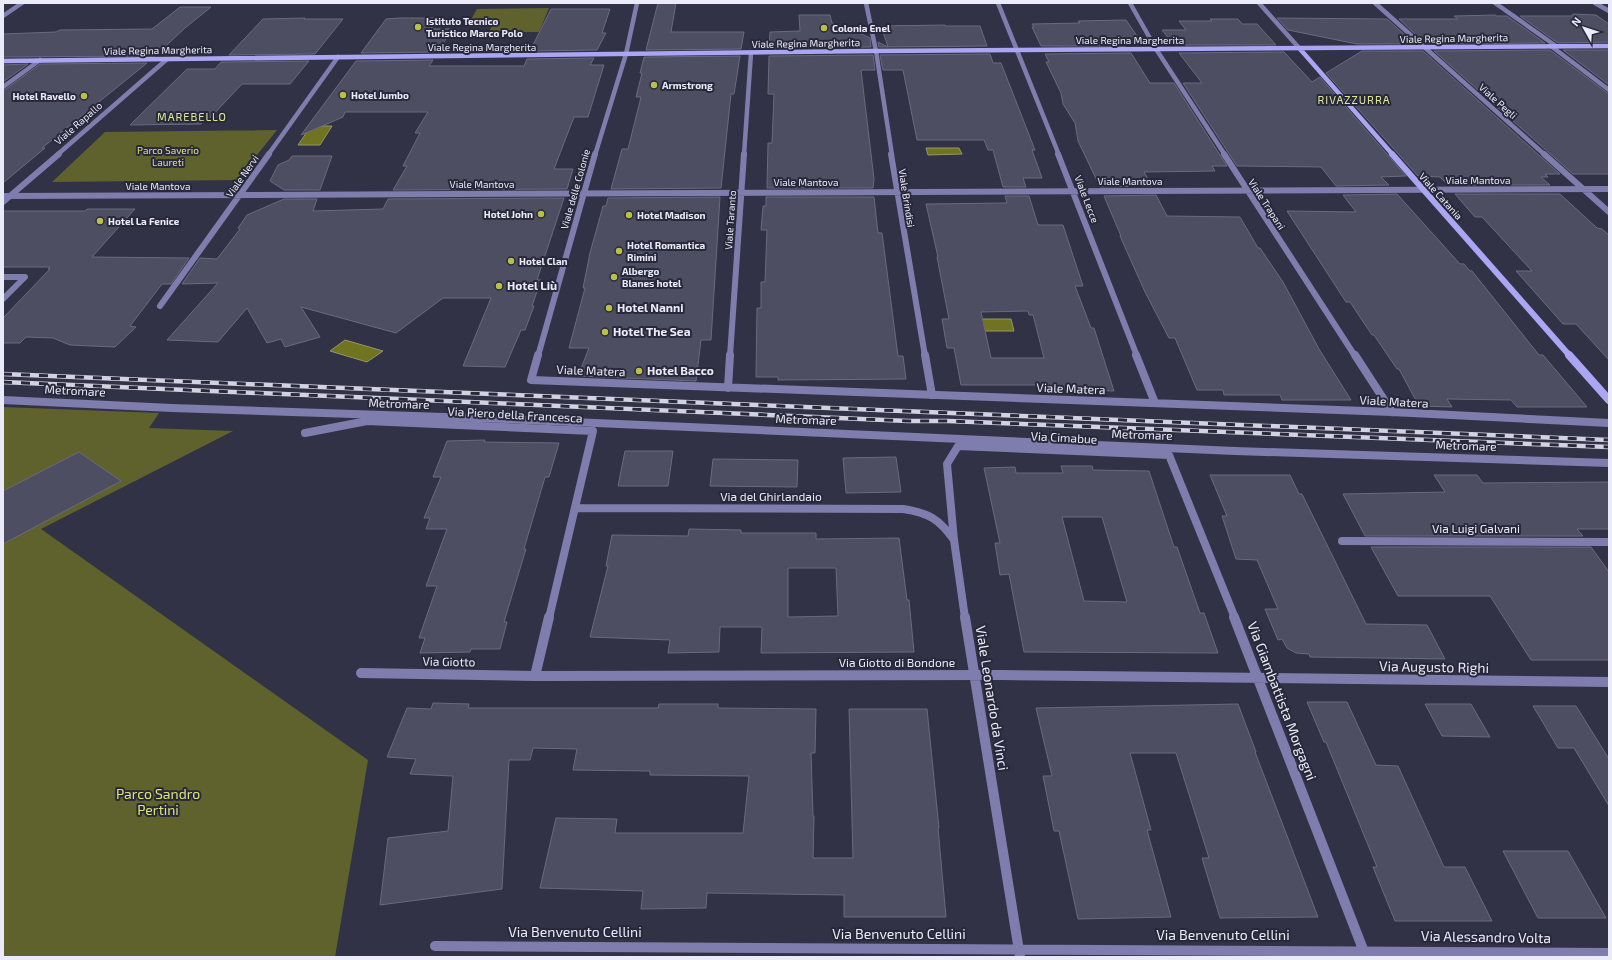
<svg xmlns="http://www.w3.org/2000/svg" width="1612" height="960" viewBox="0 0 1612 960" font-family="'Exo 2',sans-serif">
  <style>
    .green { fill: #5f622d }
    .water { fill: #707421; stroke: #959762 }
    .building { fill: #4e4e63; stroke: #6a6980; fill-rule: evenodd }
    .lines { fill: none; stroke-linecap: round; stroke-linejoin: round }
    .lane { stroke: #7f7dae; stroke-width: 8 }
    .street-far3 { stroke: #7f7dae; stroke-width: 4.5 }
    .street-far2 { stroke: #7f7dae; stroke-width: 6 }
    .street-far1 { stroke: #7f7dae; stroke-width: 8 }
    .street { stroke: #7f7dae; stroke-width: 10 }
    .secondary-far2 { stroke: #aaa6f4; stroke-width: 4.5 }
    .secondary-far1 { stroke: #aaa6f4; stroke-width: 6 }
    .secondary { stroke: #aaa6f4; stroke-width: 8 }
    .rail-casing { stroke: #d2d2e0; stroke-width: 4.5 }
    .rail { stroke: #28283b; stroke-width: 3; stroke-dasharray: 9; stroke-linecap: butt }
    .poi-dot { fill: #bac045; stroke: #28283b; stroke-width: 1.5 }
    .labels { text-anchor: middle; stroke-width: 4; stroke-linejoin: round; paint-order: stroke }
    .far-poi-label { font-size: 10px; font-weight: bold; fill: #eaeaf8; stroke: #28283b; text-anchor: start }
    .far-street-label { font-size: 10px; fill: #eaeaf8; stroke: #28283b }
    .far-park-label { font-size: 10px; fill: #dde376; stroke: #28283b }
    .far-neighbourhood-label { font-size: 11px; letter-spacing: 1px; fill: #e2e89a; stroke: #28283b }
    .poi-label { font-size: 12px; font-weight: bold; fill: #eaeaf8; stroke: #28283b; text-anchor: start }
    .street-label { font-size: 12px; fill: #eaeaf8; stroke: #28283b }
    .near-street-label { font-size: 14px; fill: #eaeaf8; stroke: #28283b }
    .near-park-label { font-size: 14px; fill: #dde376; stroke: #28283b }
  </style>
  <rect width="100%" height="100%" fill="#323246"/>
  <path class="green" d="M 549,8 L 539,32 L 489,32 L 493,23 L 469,23 L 477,9 Z
    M 277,130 L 237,180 L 52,182 L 105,132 Z
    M 3,407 L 159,413 L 149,428 L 233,431 L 41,529 L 368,760 L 335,957 L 3,957 Z"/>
  <path class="water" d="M 311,126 L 332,126 L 320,145 L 298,145 Z
    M 926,148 L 959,148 L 962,154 L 928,155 Z
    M 963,319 L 1011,319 L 1014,331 L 966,331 Z
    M 345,340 L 383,351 L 367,362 L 330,351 Z"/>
  <path class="building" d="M 658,3 L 676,3 L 671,32 L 744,32 L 741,49 L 646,50 Z
    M 180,7 L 211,7 L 185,28 L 155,56 L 3,57 L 3,34 L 56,32 L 60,30 L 152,29 Z
    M 551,9 L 610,9 L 602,33 L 606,33 L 597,50 L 530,51 Z
    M 1573,14 L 1596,15 L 1609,24 L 1609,42 L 1558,43 L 1520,16 L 1572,16 Z
    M 799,15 L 830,15 L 832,23 L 846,27 L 870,38 L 871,47 L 769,48 L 770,32 L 800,31 Z
    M 1495,15 L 1497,16 L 1507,16 L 1545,43 L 1426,44 L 1399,19 L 1458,19 L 1454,16 Z
    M 399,18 L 439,18 L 431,29 L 452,29 L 438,52 L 361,53 L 386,19 Z
    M 1277,18 L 1387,19 L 1415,44 L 1357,44 L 1288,30 Z
    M 263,19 L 305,18 L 304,19 L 343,19 L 315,54 L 229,55 Z
    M 1210,19 L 1238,19 L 1242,24 L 1257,24 L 1276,45 L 1174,45 L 1162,30 L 1186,30 L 1179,21 L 1212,21 Z
    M 1126,20 L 1141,42 L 1124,42 L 1126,46 L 1041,46 L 1032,27 L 1034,27 L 1032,24 L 1080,23 L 1078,21 Z
    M 945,25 L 946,26 L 980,26 L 987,46 L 879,47 L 878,42 L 888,47 L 881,26 Z
    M 1550,50 L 1609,94 L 1609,174 L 1573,174 L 1434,51 Z
    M 1563,50 L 1609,50 L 1609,85 Z
    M 1362,51 L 1423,51 L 1560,174 L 1545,174 L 1548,177 L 1541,177 L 1550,185 L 1448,185 L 1440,177 L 1418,176 L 1326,73 Z
    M 1284,52 L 1312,82 L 1320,77 L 1406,176 L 1381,177 L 1389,185 L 1336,186 L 1321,167 L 1237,166 L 1183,83 L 1202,83 L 1179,53 Z
    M 1131,53 L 1150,83 L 1174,83 L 1227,166 L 1212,166 L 1215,171 L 1144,172 L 1152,186 L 1100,187 L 1078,141 L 1075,123 L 1063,104 L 1061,93 L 1046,62 L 1049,62 L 1045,54 Z
    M 990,54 L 993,63 L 1001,63 L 1035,150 L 1032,150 L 1042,178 L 1023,178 L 1026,187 L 1003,187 L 993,150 L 988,150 L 984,140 L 917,140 L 903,70 L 883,70 L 880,55 Z
    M 873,55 L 875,70 L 861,70 L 874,179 L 873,188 L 767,188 L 768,143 L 772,143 L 774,94 L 768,94 L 769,56 Z
    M 740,56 L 734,94 L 731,94 L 721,188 L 611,189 L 622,149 L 628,149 L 641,97 L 636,97 L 642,73 L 640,73 L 644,57 Z
    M 594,58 L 590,65 L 604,65 L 588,117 L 574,117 L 554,169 L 573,169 L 567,189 L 393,190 L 407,166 L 403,166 L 420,133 L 415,133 L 428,112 L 345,112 L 343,117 L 301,135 L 356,61 L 433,60 L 429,66 L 524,66 L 527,59 Z
    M 309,61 L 290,84 L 242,84 L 209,119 L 206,119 L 201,124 L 130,125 L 187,69 L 215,69 L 221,62 Z
    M 147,63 L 42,148 L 45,148 L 3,183 L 3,91 L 40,64 Z
    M 28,64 L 3,82 L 3,65 Z
    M 292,156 L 332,156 L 320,190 L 284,190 L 270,181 L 278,165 L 289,160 Z
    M 1397,194 L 1460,264 L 1464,264 L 1470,271 L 1472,271 L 1539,355 L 1543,355 L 1587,407 L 1517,407 L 1511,400 L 1447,399 L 1452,407 L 1419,406 L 1399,369 L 1397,369 L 1374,335 L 1372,335 L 1350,302 L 1346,302 L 1287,211 L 1356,212 L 1343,195 Z
    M 1455,194 L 1560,194 L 1597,228 L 1602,229 L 1609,235 L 1609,360 L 1576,324 L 1563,324 L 1516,271 L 1532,271 L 1482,217 L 1475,217 Z
    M 1156,195 L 1167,216 L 1240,217 L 1258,248 L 1260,248 L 1283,282 L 1319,349 L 1351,400 L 1282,400 L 1280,395 L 1224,395 L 1223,390 L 1197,390 L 1175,338 L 1169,338 L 1145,292 L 1120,236 L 1121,236 L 1104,196 Z
    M 1005,196 L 1029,196 L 1038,225 L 1063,225 L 1083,286 L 1075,286 L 1091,328 L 1094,328 L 1114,391 L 1054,389 L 1053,385 L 961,385 L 954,348 L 947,348 L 942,319 L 949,319 L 937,257 L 938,257 L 926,204 L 1007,203 ZM 1028,311 L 1029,315 L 1033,315 L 1044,358 L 991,358 L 981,312 Z
    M 720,197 L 711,340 L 701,340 L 696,381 L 578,376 L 589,348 L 569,348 L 585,288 L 583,288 L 590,253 L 603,206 L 606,206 L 608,198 Z
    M 766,197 L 874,197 L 878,233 L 882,233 L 898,356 L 903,356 L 906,379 L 778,380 L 778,377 L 756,377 L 757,308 L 761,308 L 761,282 L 765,282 L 767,230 L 761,230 L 763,206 L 766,206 Z
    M 564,198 L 537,280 L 541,280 L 532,306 L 534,306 L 525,330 L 521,330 L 505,367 L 463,366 L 491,298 L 443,298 L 396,333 L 301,307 L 320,337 L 285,347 L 281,339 L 267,343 L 247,308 L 218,342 L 167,340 L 218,283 L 182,284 L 200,258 L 217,259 L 240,229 L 238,228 L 247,215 L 284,199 L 317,199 L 313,211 L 383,209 L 388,199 Z
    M 87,209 L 135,209 L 92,257 L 189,258 L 171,284 L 162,284 L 130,326 L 136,327 L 115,347 L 70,345 L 53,338 L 26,337 L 20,343 L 3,343 L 3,318 L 50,269 L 48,269 L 50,267 L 3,267 L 3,211 L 85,211 Z
    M 485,440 L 484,442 L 559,443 L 549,477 L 545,477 L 524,549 L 526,549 L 504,622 L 507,622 L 500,649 L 471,649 L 470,652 L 420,653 L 425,638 L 419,638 L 437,586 L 426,586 L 447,529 L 426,529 L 430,518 L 424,518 L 441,477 L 433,477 L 447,441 Z
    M 625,451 L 673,451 L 668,486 L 618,486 Z
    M 79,452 L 121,481 L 3,544 L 3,491 Z
    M 896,457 L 901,492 L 846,493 L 843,458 Z
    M 713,459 L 798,460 L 797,487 L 710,486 Z
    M 1061,466 L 1092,466 L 1093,470 L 1149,471 L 1174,547 L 1177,547 L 1200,613 L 1204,613 L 1218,653 L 1024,652 L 1009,574 L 1000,575 L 995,543 L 1000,543 L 984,468 L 1015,467 L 1016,473 L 1063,473 ZM 1062,517 L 1102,517 L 1127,602 L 1084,601 Z
    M 1210,475 L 1290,475 L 1299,494 L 1302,494 L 1366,624 L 1427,625 L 1445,659 L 1310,657 L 1309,654 L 1296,653 L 1287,648 L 1282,639 L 1278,640 L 1265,609 L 1278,609 L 1257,560 L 1236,559 L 1222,516 L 1227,516 Z
    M 1434,475 L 1477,475 L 1483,483 L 1609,482 L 1609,529 L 1577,529 L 1583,536 L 1365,536 L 1343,494 L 1445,492 Z
    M 689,529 L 741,530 L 741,533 L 816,533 L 816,539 L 899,538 L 907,600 L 909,600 L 914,652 L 761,653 L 762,627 L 720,627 L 719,652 L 668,653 L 670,640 L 590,637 L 608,566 L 606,566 L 612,535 L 688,536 ZM 788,568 L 836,568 L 838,616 L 788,617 Z
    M 1371,547 L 1591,547 L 1609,572 L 1609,660 L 1531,660 L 1490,596 L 1398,596 Z
    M 1307,702 L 1347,702 L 1376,765 L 1398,766 L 1444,867 L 1465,867 L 1492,921 L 1395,921 L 1373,867 L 1377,867 L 1326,742 L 1324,742 Z
    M 433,703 L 469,704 L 468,708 L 658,708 L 659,704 L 718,704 L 718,708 L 816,709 L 815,753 L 811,753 L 813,816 L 814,816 L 813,858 L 853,858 L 849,709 L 927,709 L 939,828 L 938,828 L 946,917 L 844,917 L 844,895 L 707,893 L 706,908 L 641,909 L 643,891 L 540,888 L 556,818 L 617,819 L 615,833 L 743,833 L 749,776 L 650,775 L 650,771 L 573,770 L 577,749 L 533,748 L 530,760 L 509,760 L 502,889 L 380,905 L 388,838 L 448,831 L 453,776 L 410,774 L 416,759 L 387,757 L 407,708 L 431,709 Z
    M 1238,704 L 1256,752 L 1255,752 L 1318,917 L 1220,918 L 1202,858 L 1209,858 L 1176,753 L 1130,753 L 1151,830 L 1147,830 L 1171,917 L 1078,919 L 1059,831 L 1054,831 L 1043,776 L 1052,776 L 1036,708 Z
    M 1425,704 L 1471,704 L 1490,737 L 1442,736 Z
    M 1533,706 L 1576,706 L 1609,759 L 1609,806 L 1574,748 L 1558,748 Z
    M 1503,851 L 1568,851 L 1606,918 L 1538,918 Z"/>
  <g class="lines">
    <path class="lane" d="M 3,400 L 172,408 L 505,419 L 1235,451 L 1609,463"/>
    <path class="street-far3" d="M 866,3 L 876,51 L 892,155
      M 998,3 L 1059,155
      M 1130,3 L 1156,49 L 1225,155
      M 1259,3 L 1300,49
      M 1375,3 L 1545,155
      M 1495,3 L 1556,46
      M 1595,3 L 1609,11
      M 3,16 L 22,3
      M 1551,46 L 1609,90
      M 3,87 L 40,60
      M 57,155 L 166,60
      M 268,155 L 338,57
      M 595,155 L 626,54 L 637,3
      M 744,155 L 751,53"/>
    <path class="street-far2" d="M 891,154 L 925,356
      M 1058,154 L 1137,356
      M 1224,154 L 1355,356
      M 1544,154 L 1609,212
      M 3,196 L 1609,189
      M 3,202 L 59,154
      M 3,277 L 25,277 L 3,299
      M 160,306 L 269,154
      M 538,356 L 595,154
      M 730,356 L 744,154"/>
    <path class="street-far1" d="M 538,355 L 531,380 L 1392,412 L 1609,423
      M 925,355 L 932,395
      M 1136,355 L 1155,403
      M 1355,355 L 1392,412
      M 728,388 L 730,355
      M 305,433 L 367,421 L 593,431 L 549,618
      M 575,508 L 903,509 C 929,513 939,519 954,540
      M 1342,541 L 1609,542
      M 965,618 L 954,540 L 947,464 L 958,446 L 1169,455 L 1235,618"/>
    <path class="street" d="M 965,617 L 1020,957
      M 1234,617 L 1366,957
      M 361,673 L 535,676 L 1002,675 L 1609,682
      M 535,676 L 549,617
      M 435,946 L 1609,953"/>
    <path class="secondary-far2" d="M 1300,49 L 1393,155
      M 3,61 L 876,51 L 1609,46"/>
    <path class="secondary-far1" d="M 1392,154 L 1570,356"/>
    <path class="secondary" d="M 1569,355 L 1609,400"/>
    <defs>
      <path id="rail" d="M 3,374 L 1609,440
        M 3,382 L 908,421 L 948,421 L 1609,447"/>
    </defs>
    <use href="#rail" class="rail-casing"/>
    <use href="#rail" class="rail"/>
  </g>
  <g class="poi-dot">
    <circle cx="418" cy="27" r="4"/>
    <circle cx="824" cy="28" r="4"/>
    <circle cx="654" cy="85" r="4"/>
    <circle cx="343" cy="95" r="4"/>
    <circle cx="84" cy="96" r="4"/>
    <circle cx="541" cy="214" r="4"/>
    <circle cx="629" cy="215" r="4"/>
    <circle cx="100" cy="221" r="4"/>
    <circle cx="619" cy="251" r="4"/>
    <circle cx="511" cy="261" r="4"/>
    <circle cx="614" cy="277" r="4"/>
    <circle cx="499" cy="286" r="4"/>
    <circle cx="609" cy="308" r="4"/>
    <circle cx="605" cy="332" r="4"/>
    <circle cx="639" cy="371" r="4"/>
  </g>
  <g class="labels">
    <g class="far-poi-label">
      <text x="426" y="25">Istituto Tecnico<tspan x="426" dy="12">Turistico Marco Polo</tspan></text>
      <text x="832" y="32">Colonia Enel</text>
      <text x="662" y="89">Armstrong</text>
      <text x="351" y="99">Hotel Jumbo</text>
      <text x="76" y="100" text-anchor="end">Hotel Ravello</text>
      <text x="533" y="218" text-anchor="end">Hotel John</text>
      <text x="637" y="219">Hotel Madison</text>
      <text x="108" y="225">Hotel La Fenice</text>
      <text x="627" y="249">Hotel Romantica<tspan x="627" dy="12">Rimini</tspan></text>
      <text x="519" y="265">Hotel Clan</text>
      <text x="622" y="275">Albergo<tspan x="622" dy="12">Blanes hotel</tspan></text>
    </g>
    <g class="far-street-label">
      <text transform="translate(1454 38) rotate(-1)" y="4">Viale Regina Margherita</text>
      <text x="1130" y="44">Viale Regina Margherita</text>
      <text transform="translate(806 43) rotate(-1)" y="4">Viale Regina Margherita</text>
      <text x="482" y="51">Viale Regina Margherita</text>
      <text transform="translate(158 50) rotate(-1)" y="4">Viale Regina Margherita</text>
      <text transform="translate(1498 101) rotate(42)" y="4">Viale Pegli</text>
      <text transform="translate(78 123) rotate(-41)" y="4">Viale Rapallo</text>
      <text transform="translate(242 176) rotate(-55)" y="4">Viale Nervi</text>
      <text x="1478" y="184">Viale Mantova</text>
      <text x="1130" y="185">Viale Mantova</text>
      <text x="806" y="186">Viale Mantova</text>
      <text x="482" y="188">Viale Mantova</text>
      <text x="158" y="190">Viale Mantova</text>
      <text transform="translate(575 189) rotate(-74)" y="4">Viale delle Colonie</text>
      <text transform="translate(1441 196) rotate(48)" y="4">Viale Catania</text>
      <text transform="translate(907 198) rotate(81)" y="4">Viale Brindisi</text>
      <text transform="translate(1087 199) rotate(69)" y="4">Viale Lecce</text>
      <text transform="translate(1267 204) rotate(57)" y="4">Viale Trapani</text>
      <text transform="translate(730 220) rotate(-86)" y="4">Viale Taranto</text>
    </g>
    <g class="far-park-label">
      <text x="168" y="154">Parco Saverio<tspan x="168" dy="12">Laureti</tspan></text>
    </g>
    <g class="far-neighbourhood-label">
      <text x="1354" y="104">RIVAZZURRA</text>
      <text x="192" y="121">MAREBELLO</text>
    </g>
    <g class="poi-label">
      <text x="507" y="290">Hotel Liù</text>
      <text x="617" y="312">Hotel Nanni</text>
      <text x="613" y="336">Hotel The Sea</text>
      <text x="647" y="375">Hotel Bacco</text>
    </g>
    <g class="street-label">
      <text transform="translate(591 371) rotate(2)" y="4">Viale Matera</text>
      <text transform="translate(1071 389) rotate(2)" y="4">Viale Matera</text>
      <text transform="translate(75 391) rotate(3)" y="4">Metromare</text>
      <text transform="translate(1394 402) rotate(3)" y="4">Viale Matera</text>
      <text transform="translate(399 404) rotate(2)" y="4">Metromare</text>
      <text transform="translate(515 415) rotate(3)" y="4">Via Piero della Francesca</text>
      <text transform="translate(806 420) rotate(2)" y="4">Metromare</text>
      <text transform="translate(1142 435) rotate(2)" y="4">Metromare</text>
      <text transform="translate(1064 438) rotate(3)" y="4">Via Cimabue</text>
      <text transform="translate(1466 446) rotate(2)" y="4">Metromare</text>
      <text x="771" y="501">Via del Ghirlandaio</text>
      <text x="1476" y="533">Via Luigi Galvani</text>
      <text transform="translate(449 662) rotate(1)" y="4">Via Giotto</text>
      <text x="897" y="667">Via Giotto di Bondone</text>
    </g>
    <g class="near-street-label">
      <text transform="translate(1434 667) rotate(1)" y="5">Via Augusto Righi</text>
      <text transform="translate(992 698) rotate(81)" y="5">Viale Leonardo da Vinci</text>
      <text transform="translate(1282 701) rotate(69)" y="5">Via Giambattista Morgagni</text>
      <text x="575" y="937">Via Benvenuto Cellini</text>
      <text x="899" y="939">Via Benvenuto Cellini</text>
      <text x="1223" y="940">Via Benvenuto Cellini</text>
      <text transform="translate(1486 937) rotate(1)" y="5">Via Alessandro Volta</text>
    </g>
    <g class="near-park-label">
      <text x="158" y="799">Parco Sandro<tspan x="158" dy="16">Pertini</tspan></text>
    </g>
  </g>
  <rect width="1612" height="960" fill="none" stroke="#eaeaf8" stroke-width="8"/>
  <g transform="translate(1584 28) rotate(309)" stroke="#28283b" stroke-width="3" paint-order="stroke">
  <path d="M0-3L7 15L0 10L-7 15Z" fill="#eaeaf8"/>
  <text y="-6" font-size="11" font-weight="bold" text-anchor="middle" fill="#eaeaf8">N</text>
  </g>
</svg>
